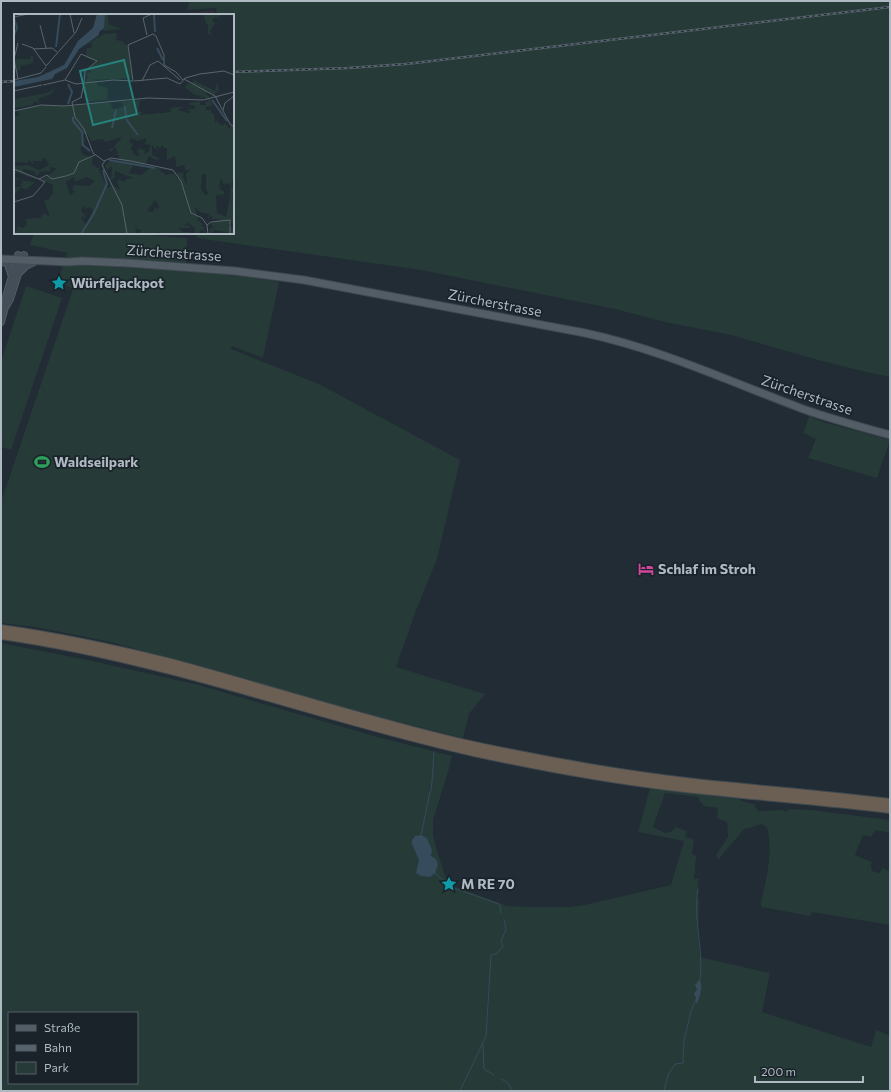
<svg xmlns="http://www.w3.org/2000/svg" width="891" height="1092" viewBox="0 0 891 1092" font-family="Commissioner,sans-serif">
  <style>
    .medical { fill: #2f2f3a }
    .green { fill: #263a37; fill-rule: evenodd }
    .water { fill: #364b5b }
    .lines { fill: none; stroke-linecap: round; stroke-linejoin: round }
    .stream { stroke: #364b5b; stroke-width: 1 }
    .secondary-casing { stroke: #525c63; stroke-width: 8 }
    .primary-casing { stroke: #3e474f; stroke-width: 9 }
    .highway-casing { stroke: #3f4950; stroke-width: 10 }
    .secondary { stroke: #434e58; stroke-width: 6 }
    .primary { stroke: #525d66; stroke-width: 7 }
    .highway { stroke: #6b5e52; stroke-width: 8 }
    .rail-casing { stroke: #56626c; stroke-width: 2.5 }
    .rail { stroke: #1a232a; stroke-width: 1; stroke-dasharray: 3; stroke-linecap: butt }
    .labels { text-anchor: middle; stroke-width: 3.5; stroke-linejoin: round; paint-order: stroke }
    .street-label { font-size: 14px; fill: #aeb9c2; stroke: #1a232a }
    .poi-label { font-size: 14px; font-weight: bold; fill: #aeb9c2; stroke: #1a232a; text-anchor: start }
    .inset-river { fill: none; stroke: #364b5b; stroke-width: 2 }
    .inset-road { fill: none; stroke: #59646d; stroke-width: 1 }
    .view { fill: #27807b; fill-opacity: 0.15; stroke: #27807b; stroke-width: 2 }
    .inset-edge { fill: none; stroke: #aeb9c2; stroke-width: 2 }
  </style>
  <rect width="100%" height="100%" fill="#212c35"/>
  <path class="medical" d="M 214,10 L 215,15 L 184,15 L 184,13 Z"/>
  <path class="green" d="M 189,1 L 890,1 L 890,377 L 866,372 L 818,360 L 731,335 L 665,322 L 615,309 L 421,270 L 196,238 L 197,233 L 233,233 L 233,15 L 217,15 L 216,8 L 187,10 Z
    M 34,233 L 86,233 L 105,234 L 109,233 L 120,233 L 187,238 L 186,271 L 244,276 L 279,282 L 263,358 L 232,346 L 231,349 L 319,384 L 460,460 L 437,559 L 417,608 L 396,667 L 485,694 L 469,714 L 463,738 L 376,716 L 111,642 L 36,627 L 1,623 L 1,502 L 73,289 L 58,280 L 67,253 L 30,245 Z
    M 26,286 L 62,298 L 11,450 L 1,447 L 1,361 Z
    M 809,416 L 823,422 L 890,440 L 877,478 L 808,458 L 816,439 L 803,433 Z
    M 1,643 L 83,659 L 195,684 L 374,736 L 452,756 L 448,772 L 433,820 L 433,835 L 436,847 L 445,876 L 450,885 L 507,906 L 531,907 L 569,907 L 584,905 L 671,885 L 684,841 L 638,832 L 650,788 L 740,799 L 741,801 L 755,804 L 755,807 L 759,812 L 761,811 L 783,810 L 785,812 L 790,809 L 811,810 L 890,820 L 890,833 L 876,830 L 871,837 L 863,835 L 855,855 L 872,862 L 871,865 L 872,871 L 880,873 L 882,868 L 890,871 L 890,925 L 812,912 L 810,916 L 762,907 L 761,905 L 761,902 C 767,876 773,852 767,827 L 761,824 L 750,828 L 744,829 L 718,860 L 716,855 L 728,837 L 727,822 L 717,818 L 718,808 L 704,806 L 699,800 L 699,797 L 665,793 L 653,827 L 665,833 L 672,831 L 675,827 L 687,831 L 685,837 L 694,839 L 692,854 L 696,856 L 694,879 L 699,878 L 697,896 L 699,901 L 698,934 L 700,957 L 770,973 L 762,1012 L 871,1047 L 876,1030 L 889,1035 L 890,1034 L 890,1091 L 1,1091 ZM 9,1013 L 137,1013 L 137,1083 L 9,1083 Z"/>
  <path class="water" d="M 421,835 L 427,838 L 432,850 L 431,856 L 436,859 L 438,864 L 435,873 L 430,877 L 421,876 L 416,873 L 419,860 L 412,844 L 412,840 L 415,836 Z
    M 699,980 L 700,980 C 703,988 700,996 697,1003 L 695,1002 L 696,997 L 694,995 L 695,992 L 697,990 L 695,985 Z"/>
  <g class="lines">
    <path class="stream" d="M 431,791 L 432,782 L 434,752
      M 421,835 L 423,826 L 430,792
      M 435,873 C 441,878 445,883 451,887 L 499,904 L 500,906 L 501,913
      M 698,889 C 697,898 696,908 697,917 C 698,938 703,959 700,980
      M 483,1045 L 484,1069 L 494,1075
      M 501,1079 L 507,1082 L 513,1091
      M 460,1091 L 486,1036 L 491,955 L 497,954 L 503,946 L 501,941 L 506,930 L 504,920
      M 664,1091 L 668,1075 L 675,1064 L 683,1063 L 684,1041 L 691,1011 L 695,1002"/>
    <defs>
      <path id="secondary" d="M 1,261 L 8,264 L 11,274
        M 19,273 L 26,266 L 36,261
        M 6,306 L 10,299 L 24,255
        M 1,322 L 5,307 L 6,297 L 18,255"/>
      <path id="primary" d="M 1,259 L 69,262 L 82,261 L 128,263 L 235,271 L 304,280 L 585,333 C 660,349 731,382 803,409 C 831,419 861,427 890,435"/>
      <path id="highway" d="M 1,629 C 58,637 115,649 171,663 C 268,689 363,720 461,743 C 538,760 616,774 695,783 C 760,790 825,795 890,803
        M 1,635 C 57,643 112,655 166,669 C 269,695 370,729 474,752 C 538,766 603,778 668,786 C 742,795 816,800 890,809"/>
    </defs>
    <use href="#secondary" class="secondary-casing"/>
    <use href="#primary" class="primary-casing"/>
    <use href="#highway" class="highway-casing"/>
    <use href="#secondary" class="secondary"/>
    <use href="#primary" class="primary"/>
    <use href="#highway" class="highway"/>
    <defs>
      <path id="rail" d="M 233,72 L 348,68 L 406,64 L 890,7
        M 1,82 L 15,81"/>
    </defs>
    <use href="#rail" class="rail-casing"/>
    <use href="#rail" class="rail"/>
  </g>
  <defs>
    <symbol id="sight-bare" viewBox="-9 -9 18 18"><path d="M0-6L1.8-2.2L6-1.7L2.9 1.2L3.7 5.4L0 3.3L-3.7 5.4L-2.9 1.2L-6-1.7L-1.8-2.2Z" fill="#0f9aa8" stroke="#1a232a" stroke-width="2.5" paint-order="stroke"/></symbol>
    <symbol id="stadium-bare" viewBox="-9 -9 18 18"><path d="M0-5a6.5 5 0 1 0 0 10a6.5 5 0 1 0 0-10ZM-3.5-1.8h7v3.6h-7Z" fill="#2e9e5b" stroke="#1a232a" stroke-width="2.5" paint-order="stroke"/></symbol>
    <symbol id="hotel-bare" viewBox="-9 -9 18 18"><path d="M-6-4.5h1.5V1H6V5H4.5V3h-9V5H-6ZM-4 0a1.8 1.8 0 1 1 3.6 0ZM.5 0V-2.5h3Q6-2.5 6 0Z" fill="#d1479c" stroke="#1a232a" stroke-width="2.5" paint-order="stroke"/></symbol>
  </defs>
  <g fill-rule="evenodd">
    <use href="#sight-bare" x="48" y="272" width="22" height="22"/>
    <use href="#stadium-bare" x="31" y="451" width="22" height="22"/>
    <use href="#hotel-bare" x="635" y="558" width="22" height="22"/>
    <use href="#sight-bare" x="438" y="873" width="22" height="22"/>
  </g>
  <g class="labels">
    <g class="street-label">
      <text transform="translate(174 253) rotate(4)" y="5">Zürcherstrasse</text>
      <text transform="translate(495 303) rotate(11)" y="5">Zürcherstrasse</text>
      <text transform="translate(807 395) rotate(19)" y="5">Zürcherstrasse</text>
    </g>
    <g class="poi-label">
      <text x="71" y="288">Würfeljackpot</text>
      <text x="54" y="467">Waldseilpark</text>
      <text x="658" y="574">Schlaf im Stroh</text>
      <text x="461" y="889">M RE 70</text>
    </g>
  </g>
  <g transform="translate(14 14)">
    <rect width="220" height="220" fill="#212c35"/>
    <path d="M 91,0 L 94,0 L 94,10 L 108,15 L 89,17 ZM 190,0 L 210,0 L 204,3 L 209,6 L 201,3 L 198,6 L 201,9 L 196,17 L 198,22 L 194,19 L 194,11 L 191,8 ZM 103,19 L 102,26 L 108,27 L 114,33 L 119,64 L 78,66 L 83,67 L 83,71 L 94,74 L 93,85 L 98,85 L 71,88 L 71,71 L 74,62 L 71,60 L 78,58 L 75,55 L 83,47 L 71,43 L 73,34 L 77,34 L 78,29 L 69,32 L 90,20 ZM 16,42 L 19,42 L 19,49 L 6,52 L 7,55 L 3,58 L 0,45 L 17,45 ZM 180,66 L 201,77 L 203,68 L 205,76 L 200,81 L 206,83 L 203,85 L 194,77 L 192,80 L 198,85 L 196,86 L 199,91 L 192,93 L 192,96 L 198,96 L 196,98 L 200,100 L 201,109 L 203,107 L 208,112 L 211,109 L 216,116 L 216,111 L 220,113 L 220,160 L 217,173 L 220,175 L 217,181 L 220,178 L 217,187 L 220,186 L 220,210 L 217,207 L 214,212 L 220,213 L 220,220 L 201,216 L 197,220 L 195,215 L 199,214 L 197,209 L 207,205 L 198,205 L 197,201 L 194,206 L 195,200 L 186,198 L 181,193 L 184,207 L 189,206 L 186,207 L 189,211 L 186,212 L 190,213 L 191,220 L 188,215 L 185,220 L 180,220 L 181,214 L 174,209 L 170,212 L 175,211 L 177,214 L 165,214 L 168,218 L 177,218 L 174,220 L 158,220 L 158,217 L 157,220 L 146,220 L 145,217 L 144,220 L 126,220 L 127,216 L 121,214 L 123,220 L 2,220 L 3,212 L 9,214 L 13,210 L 11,205 L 26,204 L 30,199 L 36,203 L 30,186 L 34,186 L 39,179 L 39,171 L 28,166 L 43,155 L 36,153 L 36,157 L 35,159 L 35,157 L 26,158 L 23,162 L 19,157 L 9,155 L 9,158 L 22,164 L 24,166 L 2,158 L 0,163 L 4,164 L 9,165 L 0,166 L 0,156 L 2,156 L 0,152 L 14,151 L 25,156 L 35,151 L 32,145 L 28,144 L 28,147 L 19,147 L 19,151 L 15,145 L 14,149 L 4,148 L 0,150 L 0,102 L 5,102 L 4,96 L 26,91 L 59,92 L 84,88 L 97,89 L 98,95 L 102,95 L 110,92 L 107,88 L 126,86 L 124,97 L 133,100 L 127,99 L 127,101 L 157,98 L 156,94 L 163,93 L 170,93 L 164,96 L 174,99 L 178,98 L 175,97 L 175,95 L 181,95 L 181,91 L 175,91 L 175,89 L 186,87 L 186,91 L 192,91 L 191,88 L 195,87 L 189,82 L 187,86 L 187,82 L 181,81 L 169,72 L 171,73 L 175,69 L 178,71 ZM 71,120 L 74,120 L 77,127 L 88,125 L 92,128 L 108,123 L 99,134 L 95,135 L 96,138 L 101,133 L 104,139 L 101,141 L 105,141 L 104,145 L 107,146 L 107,148 L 97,147 L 91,151 L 93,156 L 98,152 L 97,164 L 93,164 L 97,172 L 94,174 L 85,157 L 86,153 L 83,154 L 78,150 L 79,144 L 68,140 L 66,133 L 70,132 L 68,122 ZM 112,122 L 124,127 L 131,124 L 133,127 L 130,130 L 137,131 L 135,136 L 137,136 L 130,140 L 131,136 L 125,134 L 123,138 L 125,138 L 125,142 L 120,141 L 119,136 L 116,136 L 119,130 L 115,128 L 117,124 ZM 138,131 L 143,137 L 142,131 L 146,135 L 148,131 L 150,134 L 153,134 L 153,146 L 161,142 L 162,153 L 170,151 L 172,157 L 177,155 L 172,160 L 173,171 L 169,163 L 170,156 L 169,159 L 163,158 L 164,166 L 160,159 L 152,161 L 144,155 L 151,157 L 144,154 L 159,157 L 157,156 L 139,153 L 129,152 L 130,149 L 135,151 L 132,149 L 135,142 L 141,146 L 147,145 L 138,141 ZM 119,151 L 123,152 L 136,154 L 127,161 L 115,159 ZM 101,157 L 119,164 L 112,165 L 110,168 L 105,165 L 103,168 L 106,176 L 97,170 L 97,165 L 101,164 ZM 188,160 L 192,160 L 192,176 L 195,179 L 191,181 L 187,174 ZM 60,163 L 61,168 L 73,163 L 81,167 L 75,172 L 60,171 L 59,174 L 55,167 L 60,178 L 56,181 L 52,168 ZM 207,164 L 210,171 L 216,169 L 216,182 L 210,181 L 210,177 L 206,176 L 207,170 L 204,175 ZM 203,179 L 216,182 L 212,203 L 203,199 L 202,181 L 210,182 ZM 141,186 L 145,192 L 142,199 L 143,194 L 141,193 L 139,198 L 133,197 ZM 70,191 L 71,195 L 76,193 L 79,196 L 72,210 L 68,206 L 69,201 L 70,205 L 72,202 L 67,197 ZM 42,74 L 37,80 L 24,85 L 26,90 L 20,87 L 18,91 L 0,94 L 1,85 L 33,79 ZM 7,166 L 21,168 L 13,175 L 6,174 L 0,182 L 2,186 L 0,185 L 0,173 L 9,173 L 6,171 L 9,168 Z" fill="#263a37" fill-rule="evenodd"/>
    <path d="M 83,0 L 91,0 L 90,14 L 85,18 L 85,21 L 65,35 L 53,54 L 41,60 L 38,65 L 0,73 L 0,67 L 24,63 L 50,51 L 64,27 L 79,14 Z" fill="#364b5b"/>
    <path class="inset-river" d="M 140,0 L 141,18M 0,4 L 3,14 L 0,21M 42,33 L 46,0M 143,34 L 149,46M 54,70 L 58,78 L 54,90M 0,71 L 39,63M 198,86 L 213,107M 111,92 L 112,104M 59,103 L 59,107 L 68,118 L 69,131 L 76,137M 112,105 L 124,121M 98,114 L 102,96M 95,146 L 141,154M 67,220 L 79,201 L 93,170 L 89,156"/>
    <path class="inset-road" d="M 56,0 L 60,19M 0,3 L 14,0M 26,11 L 32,34M 133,21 L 129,4 L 138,0M 8,30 L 19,34 L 32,52M 19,35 L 38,34 L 43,38M 32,52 L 62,18 L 68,4M 4,65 L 0,45 L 4,29M 170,65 L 201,82 L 216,110 L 220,113M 0,66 L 27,59 L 32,53M 51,66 L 67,40 L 83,47M 119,67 L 114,31 L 139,20 L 142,22 L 150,41 L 150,51 L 162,58 L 169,66M 120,67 L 153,64 L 166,70 L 171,64 L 186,60 L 210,57 L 220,61M 128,67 L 136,51 L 144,47 L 166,66M 70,69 L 71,57 L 83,47M 29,71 L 51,66 L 62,70 L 99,66 L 119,67M 0,77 L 28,71M 68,83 L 58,88 L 61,103 L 70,115 L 79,139 L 90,147 L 97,144 L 117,147 L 159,156 L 167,167 L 177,199 L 188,204 L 193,211 L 194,220M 67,84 L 70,69M 209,96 L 211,89 L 220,82M 0,97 L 27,91 L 50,92 L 134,84 L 189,86 L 220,78M 91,147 L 88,151 L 108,191 L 113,220M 0,155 L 25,165 L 33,161 L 38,165 L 52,162 L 60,159 L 65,148 L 81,141M 0,188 L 19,182 L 31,168 L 25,165M 193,211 L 197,208 L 216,206 L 216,220"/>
    <path class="view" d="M 110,46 L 123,100 L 79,111 L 66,57 Z"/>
    <rect width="220" height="220" class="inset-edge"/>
  </g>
  <rect width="891" height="1092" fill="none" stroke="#aeb9c2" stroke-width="4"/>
  <rect x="8" y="1012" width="130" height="72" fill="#1a232a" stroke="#555f67"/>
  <rect x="16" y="1025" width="20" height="6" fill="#525d66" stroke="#555f67"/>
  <text x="44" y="1032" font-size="12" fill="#aeb9c2">Straße</text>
  <rect x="16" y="1045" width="20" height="6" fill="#56626c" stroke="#555f67"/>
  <text x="44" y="1052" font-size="12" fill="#aeb9c2">Bahn</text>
  <rect x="16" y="1062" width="20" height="12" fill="#263a37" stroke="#555f67"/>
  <text x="44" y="1072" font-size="12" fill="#aeb9c2">Park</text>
  <path d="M755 1076v6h108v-6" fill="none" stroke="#aeb9c2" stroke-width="2"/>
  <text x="761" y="1076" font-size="12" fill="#aeb9c2" stroke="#1a232a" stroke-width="3" paint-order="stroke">200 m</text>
</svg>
